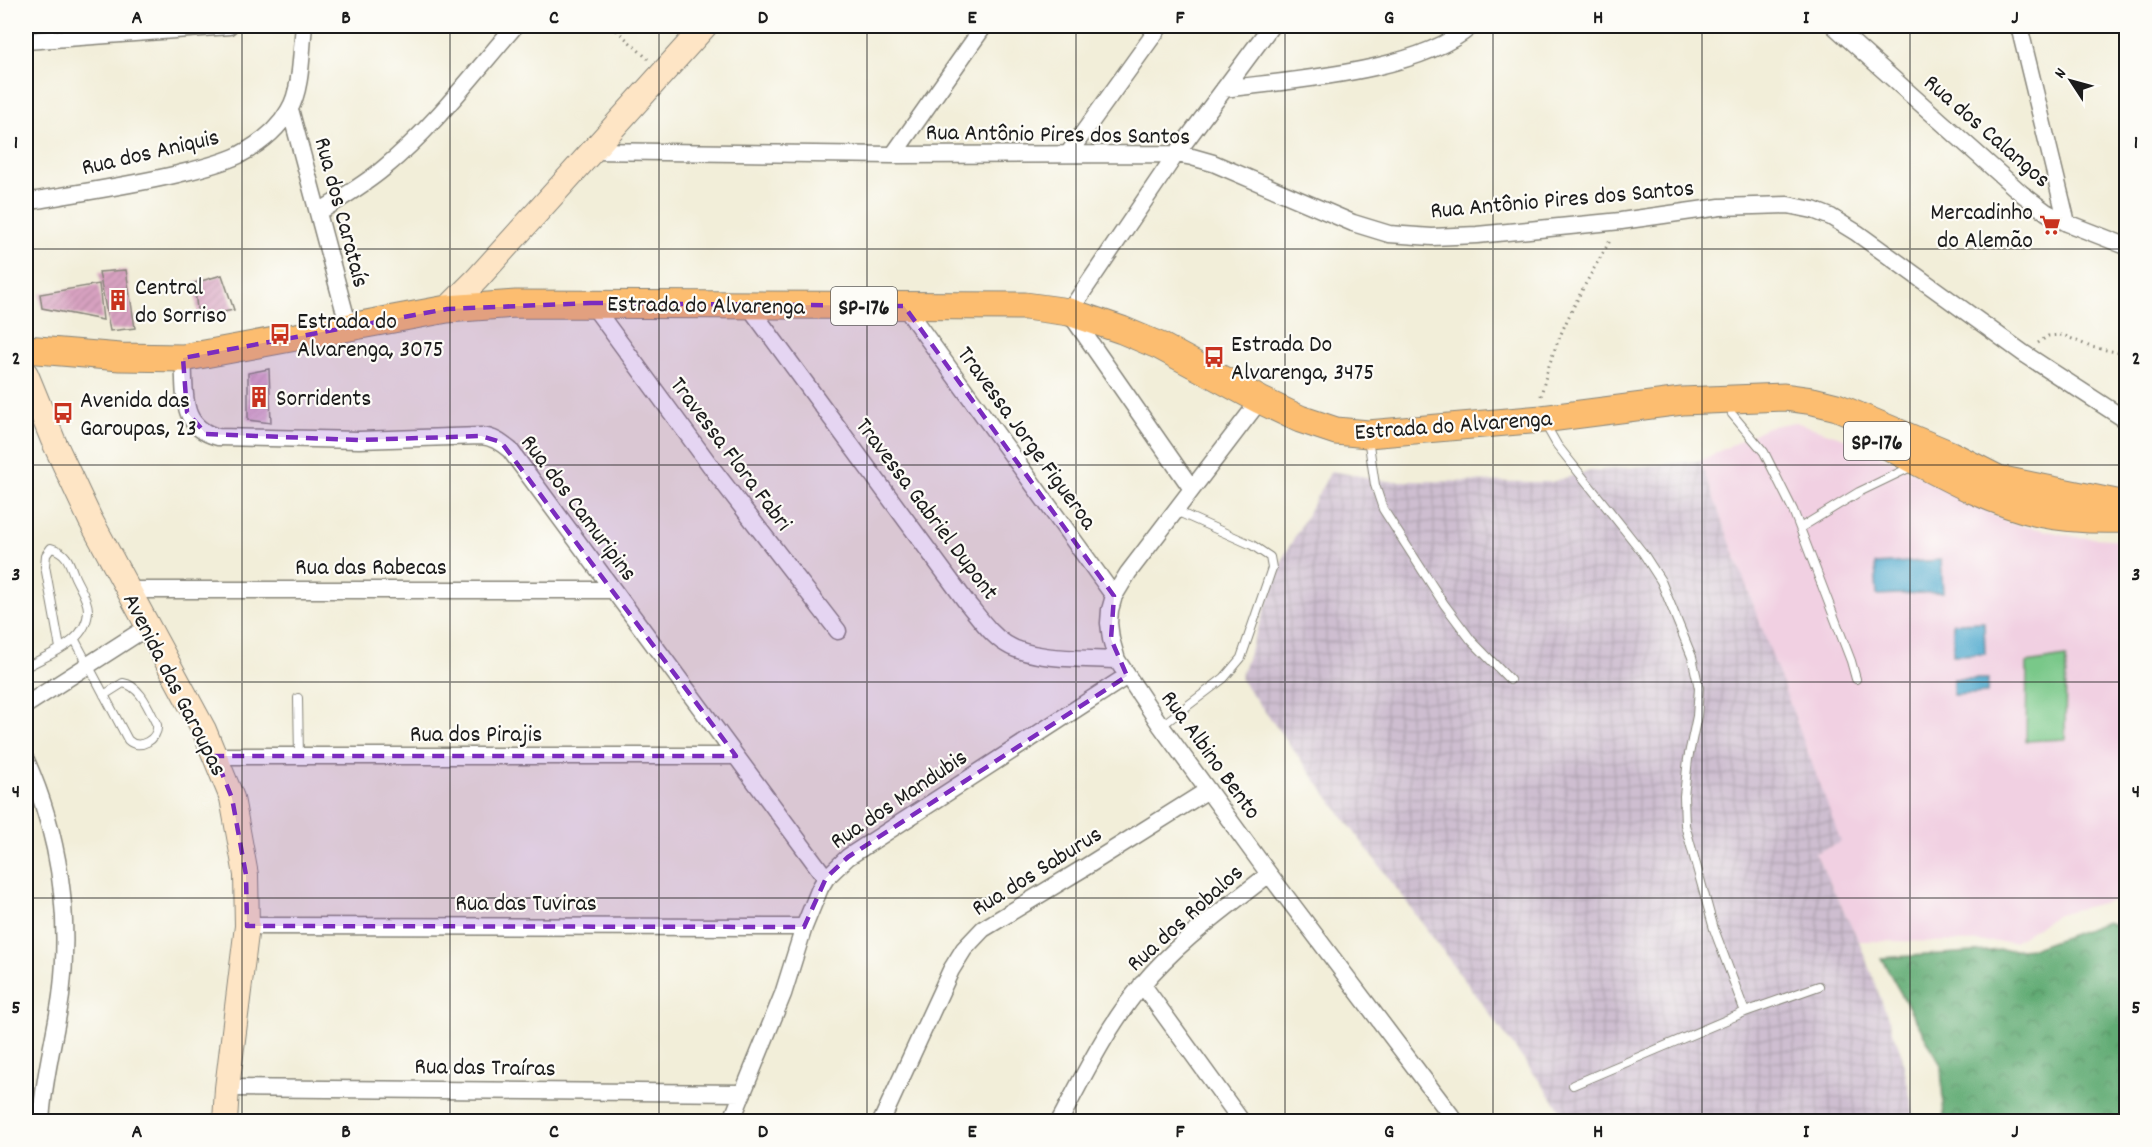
<svg xmlns="http://www.w3.org/2000/svg" width="2152" height="1147" viewBox="0 0 2152 1147" font-family="Dekko,sans-serif">
  <style>
    .built { fill: #f1d0e2 }
    .industrial { fill: url(#industrial-grid) }
    .forest { fill: url(#forest-crowns); stroke: #3f6448; stroke-width: 1.5 }
    .pitch { fill: #79c889; stroke: #4a7252; stroke-width: 1.5 }
    .water { fill: #52abcf; stroke: #376476; stroke-width: 1.5 }
    .building { fill: url(#building-hatch) }
    .lines { fill: none; stroke-linecap: round; stroke-linejoin: round }
    .lane-casing { stroke: #87857a; stroke-width: 10 }
    .street-casing { stroke: #87857a; stroke-width: 19 }
    .secondary-casing { stroke: #87857a; stroke-width: 26 }
    .primary-casing { stroke: #87857a; stroke-width: 29 }
    .path { stroke: #87857a; stroke-width: 3; stroke-dasharray: 1.5 4.5; stroke-linecap: butt }
    .lane { stroke: #fff; stroke-width: 8 }
    .street { stroke: #fff; stroke-width: 16 }
    .secondary { stroke: #fee5c5; stroke-width: 24 }
    .primary { stroke: #fcbd6f; stroke-width: 27 }
    .marked { fill: #7b2cbf; fill-opacity: 0.2; stroke: #7b2cbf; stroke-width: 4.5; stroke-dasharray: 12 8; stroke-linejoin: round }
    .grid { fill: none; stroke: #1c1c1c; stroke-width: 1.5; stroke-opacity: 0.55 }
    .labels { text-anchor: middle; stroke-width: 4.5; stroke-linejoin: round; paint-order: stroke }
    .shield { fill: #fdfcf7; stroke: #605f5e; stroke-width: 1.5 }
    .shield-label { font-size: 22px; font-weight: bold; fill: #1c1c1c }
    .street-label { font-size: 24px; fill: #1c1c1c; stroke: #fdfcf7 }
    .poi-label { font-size: 24px; fill: #1c1c1c; stroke: #fdfcf7; text-anchor: start }
    .neatline { fill: none; stroke: #1c1c1c; stroke-width: 2 }
    .grid-label { font-size: 20px; text-anchor: middle; font-weight: bold; fill: #1c1c1c }
  </style>
  <defs>
    <pattern id="industrial-grid" width="8" height="8" patternUnits="userSpaceOnUse" patternTransform="scale(1.5)"><rect width="8" height="8" fill="#cebed0"/><path d="M0 4h8M4 0v8" fill="none" stroke="#b0a3b2"/></pattern>
    <pattern id="forest-crowns" width="20" height="18" patternUnits="userSpaceOnUse" patternTransform="scale(1.5)"><rect width="20" height="18" fill="#62ac75"/><path d="M2 6a3 3 0 1 1 6 0M12 15a3 3 0 1 1 6 0" fill="none" stroke="#508b5f"/></pattern>
    <pattern id="building-hatch" width="6" height="6" patternUnits="userSpaceOnUse" patternTransform="scale(1.5)"><rect width="6" height="6" fill="#d8a2c1"/><path d="M-1 1l2-2M0 6l6-6M5 7l2-2" fill="none" stroke="#b98ba5"/></pattern>
  </defs>
  <rect width="100%" height="100%" fill="#fdfcf7"/>
  <filter id="ink" filterUnits="userSpaceOnUse"><feTurbulence type="fractalNoise" baseFrequency=".0167" numOctaves="2"/><feDisplacementMap in="SourceGraphic" scale="12" xChannelSelector="R" yChannelSelector="G"/><feConvolveMatrix kernelMatrix="1 2 1 2 8 2 1 2 1" color-interpolation-filters="sRGB"/></filter>
  <filter id="wash" filterUnits="userSpaceOnUse"><feTurbulence type="fractalNoise" baseFrequency=".008" numOctaves="4" result="noise"/><feDisplacementMap in="SourceGraphic" scale="24" xChannelSelector="R" yChannelSelector="G"/><feGaussianBlur stdDeviation="1.35" result="paint"/><feColorMatrix in="noise" values="0 0 0 0 0 0 0 0 0 0 0 0 0 0 0 0 0 1.4 0 .05"/><feComposite in="paint" operator="in"/></filter>
  <g filter="url(#wash)">
    <rect width="100%" height="100%" fill="#f2eed9"/>
    <path class="built" d="M 1795,422 L 1859,443 L 2010,523 L 2076,537 L 2126,540 L 2126,897 L 2058,914 L 2014,942 L 1859,941 L 1815,853 L 1840,842 L 1700,461 L 1767,427 Z"/>
    <path class="industrial" d="M 1700,461 L 1841,842 L 1815,853 L 1859,941 L 1902,1055 L 1915,1121 L 1569,1121 L 1240,678 L 1284,556 L 1331,471 L 1388,481 L 1551,482 L 1589,471 Z"/>
    <path class="forest" d="M 2107,922 L 2126,928 L 2126,1121 L 1944,1121 L 1941,1065 L 1881,958 L 2034,948 Z"/>
    <path class="pitch" d="M 2066,657 L 2065,739 L 2026,741 L 2027,663 Z"/>
    <path class="water" d="M 1941,560 L 1943,592 L 1877,595 L 1875,564 Z
      M 1984,622 L 1985,654 L 1953,655 L 1953,623 Z
      M 1953,679 L 1988,679 L 1987,693 L 1953,695 Z"/>
    <g id="blocks">
      <path class="building" d="M 126,270 L 135,328 L 110,331 L 99,272 Z
        M 222,275 L 234,310 L 198,317 L 194,283 Z
        M 99,284 L 103,320 L 42,308 L 40,294 Z
        M 269,369 L 271,423 L 248,420 L 248,373 Z"/>
    </g>
  </g>
  <g filter="url(#ink)">
    <use href="#blocks" fill-opacity="0" stroke="#87857a" stroke-width="1.5"/>
    <g class="lines">
      <defs>
        <path id="lane" d="M 1732,414 L 1764,452 L 1793,510 L 1851,661 L 1856,679
          M 1544,422 L 1557,445 L 1643,553 L 1661,581 L 1692,657 L 1699,688 L 1697,716 L 1688,759 L 1684,796 L 1685,825 L 1714,929 L 1745,1012 L 1573,1085
          M 1368,438 L 1375,485 L 1383,509 L 1444,604 L 1471,640 L 1510,680
          M 1800,528 L 1859,492 L 1913,466
          M 75,640 L 128,740 C 139,751 159,739 157,725 C 149,710 141,686 123,683 L 104,695
          M 26,667 C 49,654 88,642 88,610 C 88,599 78,585 74,575 C 69,561 66,552 51,548 L 46,555 L 45,566 L 60,648
          M 298,698 L 299,757
          M 1161,726 L 1224,678 L 1241,658 L 1272,568 L 1270,557 L 1252,545 L 1176,511
          M 1745,1012 L 1819,986"/>
        <path id="street" d="M 1834,26 L 2021,193 L 2046,212 L 2067,223 L 2126,246
          M 2019,26 L 2067,223
          M 26,41 L 229,26
          M 1224,89 C 1292,80 1419,72 1471,26
          M 290,109 L 349,328
          M 592,151 L 893,155 L 1176,154 L 1192,157 L 1213,163 L 1353,223 L 1389,234 L 1432,237 L 1477,235 L 1621,221 L 1720,207 L 1788,205 L 1813,210 L 1831,217 L 1857,233 L 2023,353 L 2126,420
          M 1068,154 L 1160,26
          M 893,155 L 984,26
          M 26,202 C 76,193 128,186 178,174 C 198,169 220,164 239,155 C 258,145 278,130 289,110 C 302,89 301,50 304,26
          M 319,212 C 341,198 364,185 384,168 C 434,127 473,74 515,26
          M 591,303 L 715,472 L 838,631
          M 748,305 L 967,603 C 979,617 990,634 1006,644 C 1032,661 1086,658 1117,660
          M 904,306 L 1114,596
          M 183,358 C 186,392 178,427 218,437 L 359,440 L 481,436 C 493,437 500,442 510,450 L 826,878
          M 1260,400 L 1128,573 L 1114,596 L 1110,610 L 1109,623 L 1111,639 L 1117,660 L 1161,726 L 1269,874 L 1456,1122
          M 1192,489 L 1069,312 L 1176,154 L 1271,26
          M 130,590 L 613,590
          M 26,705 L 149,626
          M 215,756 L 736,756
          M 26,760 C 59,834 71,915 61,996 C 55,1038 43,1079 41,1122
          M 247,926 L 804,927
          M 1142,984 L 1242,1122
          M 227,1088 L 743,1093
          M 731,1122 L 783,994 L 804,927 L 820,888 L 826,878 L 848,857 L 1127,676
          M 881,1122 L 951,970 L 964,949 L 983,929 L 1087,866 L 1208,790
          M 1059,1122 C 1084,1075 1108,1025 1142,985 C 1177,942 1226,908 1269,874"/>
        <path id="secondary" d="M 447,309 L 477,279 L 705,26
          M 26,374 L 53,440 L 90,519 L 204,730 L 232,798 L 246,875 L 247,926 L 227,1088 L 225,1122"/>
        <path id="primary" d="M 26,349 L 120,357 L 183,358 L 447,309 L 516,304 L 1025,306 L 1069,312 L 1122,330 L 1160,346 L 1260,400 L 1300,419 L 1336,431 L 1368,434 L 1542,419 L 1682,401 L 1784,397 L 1813,401 L 1837,407 L 1949,454 L 1998,479 L 2126,505
          M 1884,444 C 1934,470 1985,501 2039,513 C 2068,519 2098,520 2126,519"/>
      </defs>
      <use href="#lane" class="lane-casing"/>
      <use href="#street" class="street-casing"/>
      <use href="#secondary" class="secondary-casing"/>
      <use href="#primary" class="primary-casing"/>
      <path class="path" d="M 612,26 L 648,59
        M 2038,343 L 2048,336 L 2063,335 L 2091,347 L 2126,354
        M 1541,396 C 1553,339 1582,289 1611,239"/>
      <use href="#lane" class="lane"/>
      <use href="#street" class="street"/>
      <use href="#secondary" class="secondary"/>
      <use href="#primary" class="primary"/>
    </g>
  </g>
  <path class="marked" d="M 591,303 L 904,306 L 1114,596 L 1111,639 L 1127,676 L 848,857 L 826,878 L 804,927 L 247,926 L 246,875 L 232,798 L 215,756 L 736,756 L 501,442 L 481,436 L 359,440 L 206,434 L 187,412 L 183,358 L 447,309 Z"/>
  <path class="grid" d="M 242,26 L 242,1122M 450,26 L 450,1122M 659,26 L 659,1122M 867,26 L 867,1122M 1076,26 L 1076,1122M 1285,26 L 1285,1122M 1493,26 L 1493,1122M 1702,26 L 1702,1122M 1910,26 L 1910,1122M 26,249 L 2126,249M 26,465 L 2126,465M 26,682 L 2126,682M 26,898 L 2126,898"/>
  <defs>
    <symbol id="supermarket-bare" viewBox="-9 -9 18 18"><path d="M-6-5.5h2.5l.6 2H6L4.5 2H-2.5L-4.4-4H-6ZM-1.5 3.2a1.3 1.3 0 1 0 .1 0ZM3 3.2a1.3 1.3 0 1 0 .1 0Z" fill="#c8321e" stroke="#fdfcf7" stroke-width="2.5" paint-order="stroke"/></symbol>
    <symbol id="building-bare" viewBox="-9 -9 18 18"><path d="M-4-6H4V6H1V3H-1V6H-4ZM-2.5-4.3h1.7v1.8h-1.7ZM.8-4.3h1.7v1.8H.8ZM-2.5-1h1.7V.8h-1.7ZM.8-1h1.7V.8H.8Z" fill="#c8321e" stroke="#fdfcf7" stroke-width="2.5" paint-order="stroke"/></symbol>
    <symbol id="bus-bare" viewBox="-9 -9 18 18"><path d="M-5-6H5V4H4V6H2V4H-2V6H-4V4H-5ZM-3.5-4V0h7V-4ZM-3.5 1.2v1.5H-2V1.2ZM2 1.2v1.5H3.5V1.2Z" fill="#c8321e" stroke="#fdfcf7" stroke-width="2.5" paint-order="stroke"/></symbol>
  </defs>
  <g fill-rule="evenodd">
    <use href="#supermarket-bare" x="2035" y="210" width="30" height="30"/>
    <use href="#building-bare" x="103" y="285" width="30" height="30"/>
    <use href="#bus-bare" x="265" y="319" width="30" height="30"/>
    <use href="#bus-bare" x="1199" y="342" width="30" height="30"/>
    <use href="#building-bare" x="244" y="382" width="30" height="30"/>
    <use href="#bus-bare" x="48" y="398" width="30" height="30"/>
  </g>
  <g class="labels">
    <g class="shield">
      <rect x="831" y="287" width="66" height="38" rx="4.5"/>
      <rect x="1844" y="422" width="66" height="38" rx="4.5"/>
    </g>
    <g class="shield-label">
      <text x="864" y="314">SP-176</text>
      <text x="1877" y="449">SP-176</text>
    </g>
    <g class="street-label">
      <text transform="translate(1988 130) rotate(41)" y="8">Rua dos Calangos</text>
      <text transform="translate(1058 133) rotate(1)" y="8">Rua Antônio Pires dos Santos</text>
      <text transform="translate(150 151) rotate(-13)" y="8">Rua dos Aniquis</text>
      <text transform="translate(1562 198) rotate(-5)" y="8">Rua Antônio Pires dos Santos</text>
      <text transform="translate(343 212) rotate(75)" y="8">Rua dos Carataís</text>
      <text transform="translate(706 304) rotate(1)" y="8">Estrada do Alvarenga</text>
      <text transform="translate(1453 424) rotate(-4)" y="8">Estrada do Alvarenga</text>
      <text transform="translate(1028 437) rotate(54)" y="8">Travessa Jorge Figueroa</text>
      <text transform="translate(732 453) rotate(53)" y="8">Travessa Flora Fabri</text>
      <text transform="translate(580 507) rotate(53)" y="8">Rua dos Camuripins</text>
      <text transform="translate(928 508) rotate(53)" y="8">Travessa Gabriel Dupont</text>
      <text x="371" y="574">Rua das Rabecas</text>
      <text transform="translate(176 684) rotate(63)" y="8">Avenida das Garoupas</text>
      <text x="476" y="741">Rua dos Pirajis</text>
      <text transform="translate(1212 754) rotate(54)" y="8">Rua Albino Bento</text>
      <text transform="translate(898 798) rotate(-34)" y="8">Rua dos Mandubis</text>
      <text transform="translate(1036 870) rotate(-32)" y="8">Rua dos Saburus</text>
      <text x="526" y="910">Rua das Tuviras</text>
      <text transform="translate(1184 917) rotate(-42)" y="8">Rua dos Robalos</text>
      <text transform="translate(485 1066) rotate(1)" y="8">Rua das Traíras</text>
    </g>
    <g class="poi-label">
      <text x="2033" y="219" text-anchor="end">Mercadinho<tspan x="2033" dy="28">do Alemão</tspan></text>
      <text x="135" y="294">Central<tspan x="135" dy="28">do Sorriso</tspan></text>
      <text x="297" y="328">Estrada do<tspan x="297" dy="28">Alvarenga, 3075</tspan></text>
      <text x="1231" y="351">Estrada Do<tspan x="1231" dy="28">Alvarenga, 3475</tspan></text>
      <text x="276" y="405">Sorridents</text>
      <text x="80" y="407">Avenida das<tspan x="80" dy="28">Garoupas, 23</tspan></text>
    </g>
  </g>
  <rect width="2152" height="1147" fill="none" stroke="#fdfcf7" stroke-width="66"/>
  <g transform="translate(2071 81) rotate(306)" stroke="#fdfcf7" stroke-width="4.5" paint-order="stroke">
  <path d="M0-4.5L10 22L0 15L-10 22Z" fill="#1c1c1c"/>
  <text y="-9" font-size="16" font-weight="bold" text-anchor="middle" fill="#1c1c1c">N</text>
  </g>
  <rect x="33" y="33" width="2086" height="1081" class="neatline"/>
  <g class="grid-label">
    <text x="137" y="23">A</text>
    <text x="346" y="23">B</text>
    <text x="554" y="23">C</text>
    <text x="763" y="23">D</text>
    <text x="972" y="23">E</text>
    <text x="1180" y="23">F</text>
    <text x="1389" y="23">G</text>
    <text x="1598" y="23">H</text>
    <text x="1806" y="23">I</text>
    <text x="2015" y="23">J</text>
    <text x="16" y="148">1</text>
    <text x="2136" y="148">1</text>
    <text x="16" y="364">2</text>
    <text x="2136" y="364">2</text>
    <text x="16" y="580">3</text>
    <text x="2136" y="580">3</text>
    <text x="16" y="797">4</text>
    <text x="2136" y="797">4</text>
    <text x="16" y="1013">5</text>
    <text x="2136" y="1013">5</text>
    <text x="137" y="1137">A</text>
    <text x="346" y="1137">B</text>
    <text x="554" y="1137">C</text>
    <text x="763" y="1137">D</text>
    <text x="972" y="1137">E</text>
    <text x="1180" y="1137">F</text>
    <text x="1389" y="1137">G</text>
    <text x="1598" y="1137">H</text>
    <text x="1806" y="1137">I</text>
    <text x="2015" y="1137">J</text>
  </g>
</svg>
